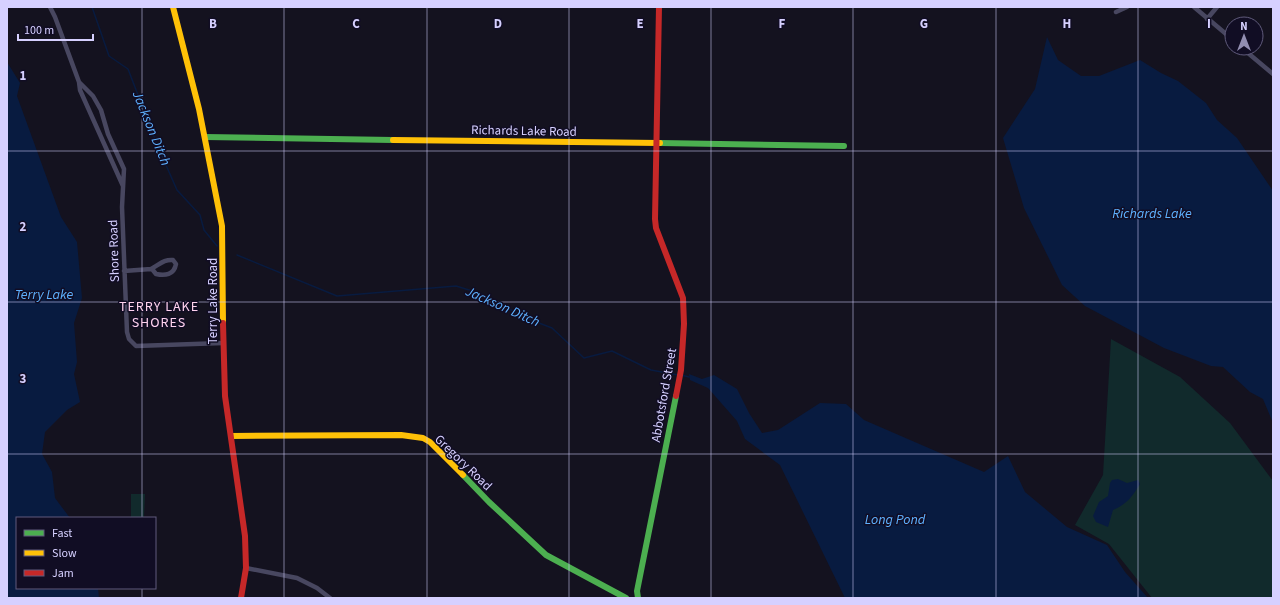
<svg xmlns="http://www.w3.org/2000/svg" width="1280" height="605" viewBox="0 0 1280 605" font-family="'Source Sans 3',sans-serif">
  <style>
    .green { fill: #112a2c }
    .water { fill: #081b40 }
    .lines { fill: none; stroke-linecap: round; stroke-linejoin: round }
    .stream { stroke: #081b40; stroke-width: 1.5 }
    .street { stroke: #484760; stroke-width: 4.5 }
    .fast { stroke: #4caf50; stroke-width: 6 }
    .slow { stroke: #ffc107; stroke-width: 6 }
    .jam { stroke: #c62828; stroke-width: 6 }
    .grid { fill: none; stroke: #d6d0ff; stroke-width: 1; stroke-opacity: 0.55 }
    .labels { text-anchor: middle; stroke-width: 3; stroke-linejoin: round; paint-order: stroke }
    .street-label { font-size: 13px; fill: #d6d0ff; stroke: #110d24 }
    .water-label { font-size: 14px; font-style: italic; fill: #5eb1ff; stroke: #110d24 }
    .neighbourhood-label { font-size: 14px; letter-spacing: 1px; fill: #ffd2ee; stroke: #110d24 }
    .grid-label { font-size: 13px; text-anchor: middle; font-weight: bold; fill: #d6d0ff; stroke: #110d24; stroke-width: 3; stroke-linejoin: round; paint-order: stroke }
  </style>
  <rect width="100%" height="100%" fill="#14121f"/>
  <path class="green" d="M 1111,339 L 1180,377 L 1230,423 L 1273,481 L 1273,598 L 1152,598 L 1109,544 L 1075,525 L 1103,475 Z
    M 131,494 L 145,494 L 144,518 L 131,518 Z"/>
  <path class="water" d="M 1047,37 L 1058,60 L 1081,76 L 1099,76 L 1140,60 L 1161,73 L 1178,81 L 1206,103 L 1217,120 L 1237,138 L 1273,191 L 1273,423 L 1263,399 L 1250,392 L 1223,367 L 1211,366 L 1164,348 L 1085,306 L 1062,285 L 1024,208 L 1003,138 L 1035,89 Z
    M 7,62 L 20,83 L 17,96 L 61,217 L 77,242 L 82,298 L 74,323 L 77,362 L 74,374 L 80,402 L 67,410 L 45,432 L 42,454 L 52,472 L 55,498 L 70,518 L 17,518 L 17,588 L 98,588 L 99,598 L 7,598 Z
    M 689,374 L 702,379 L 714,375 L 737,389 L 749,413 L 762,433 L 778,430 L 820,403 L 846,404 L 864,420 L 984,472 L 1008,456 L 1025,492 L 1067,527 L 1107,545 L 1125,572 L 1148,598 L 845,598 L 780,465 L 745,439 L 737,421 L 708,388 L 690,380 Z
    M 1118,479 L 1127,483 L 1138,480 L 1140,484 C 1132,497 1127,504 1113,510 L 1108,527 L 1096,522 L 1093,516 L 1099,502 L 1108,496 L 1110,483 L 1112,480 Z"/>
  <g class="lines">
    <path class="stream" d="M 92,7 L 109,56 L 128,69 L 158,147 L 177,190 L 200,215 L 204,230 L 217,246
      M 237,255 L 337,296 L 456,286 L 479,293 L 526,318 L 552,328 L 584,358 L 612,351 L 651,370 L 678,375
      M 681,375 L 689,377"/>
    <path class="street" d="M 50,7 L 55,17 L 79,82 L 80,90 L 123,186
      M 1194,7 L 1232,39
      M 1116,12 L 1127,7
      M 1207,19 L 1217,7
      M 1242,48 L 1273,74
      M 79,82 L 93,96 L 101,110 L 108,134 L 124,169 L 122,207 L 127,332 L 129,339 L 136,346 L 223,343
      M 124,271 L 151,269 L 152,269 L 156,274 C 165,276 174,275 176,264 L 173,260 C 164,259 159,265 151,269
      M 246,568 L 297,578 L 317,588 L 330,598"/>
    <path class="fast" d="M 205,137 L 393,140
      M 660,143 L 844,146
      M 463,475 L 489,502 L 546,555 L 626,598
      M 638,598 L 637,591 L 676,396"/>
    <path class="slow" d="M 173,7 L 199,109 L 222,226 L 223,323
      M 393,140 L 660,143
      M 231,436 L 401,435 L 423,438 L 430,442 L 463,475"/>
    <path class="jam" d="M 659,7 L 655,219 L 656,228 L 683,298 L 684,324 L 681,370 L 676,396
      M 223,323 L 225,396 L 245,536 L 246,568 L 241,598"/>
  </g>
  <path class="grid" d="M 142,7 L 142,518M 284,7 L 284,598M 427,7 L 427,598M 569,7 L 569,598M 711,7 L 711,598M 853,7 L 853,598M 996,7 L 996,598M 1138,7 L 1138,598M 7,151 L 1273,151M 7,302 L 1273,302M 7,454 L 1273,454M 142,588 L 142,598"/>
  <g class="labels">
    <g class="street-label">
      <text transform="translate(524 130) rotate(1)" y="5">Richards Lake Road</text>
      <text transform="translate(113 251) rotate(-92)" y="5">Shore Road</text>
      <text transform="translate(212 301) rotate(-90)" y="5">Terry Lake Road</text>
      <text transform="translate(663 395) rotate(-80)" y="5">Abbotsford Street</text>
      <text transform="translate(464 462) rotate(44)" y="5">Gregory Road</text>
    </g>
    <g class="water-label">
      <text transform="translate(152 128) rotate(68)" y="5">Jackson Ditch</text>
      <text x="1152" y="218">Richards Lake</text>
      <text x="44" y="299">Terry Lake</text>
      <text transform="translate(503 306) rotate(24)" y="5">Jackson Ditch</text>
      <text x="895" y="524">Long Pond</text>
    </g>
    <g class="neighbourhood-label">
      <text x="159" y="311">TERRY LAKE<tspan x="159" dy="16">SHORES</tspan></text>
    </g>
  </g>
  <g class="grid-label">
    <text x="213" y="28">B</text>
    <text x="356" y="28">C</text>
    <text x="498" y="28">D</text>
    <text x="640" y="28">E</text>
    <text x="782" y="28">F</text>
    <text x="924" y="28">G</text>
    <text x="1067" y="28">H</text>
    <text x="1209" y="28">I</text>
    <text x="23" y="80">1</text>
    <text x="23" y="231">2</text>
    <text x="23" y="383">3</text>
  </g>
  <rect width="1280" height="605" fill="none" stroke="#d6d0ff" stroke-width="16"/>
  <rect x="16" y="517" width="140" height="72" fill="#110d24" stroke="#605b7c"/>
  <rect x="24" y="530" width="20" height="6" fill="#4caf50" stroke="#605b7c"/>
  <text x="52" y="537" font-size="12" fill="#d6d0ff">Fast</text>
  <rect x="24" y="550" width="20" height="6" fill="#ffc107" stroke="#605b7c"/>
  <text x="52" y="557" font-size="12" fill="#d6d0ff">Slow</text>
  <rect x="24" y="570" width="20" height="6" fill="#c62828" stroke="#605b7c"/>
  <text x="52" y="577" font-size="12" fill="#d6d0ff">Jam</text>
  <g transform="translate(1244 36)"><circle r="19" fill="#110d24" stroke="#605b7c"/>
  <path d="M0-3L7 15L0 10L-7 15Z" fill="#928eb1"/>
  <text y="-6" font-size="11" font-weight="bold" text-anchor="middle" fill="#d6d0ff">N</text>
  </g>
  <path d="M18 34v6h75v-6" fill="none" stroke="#d6d0ff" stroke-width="2"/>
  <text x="24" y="34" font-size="12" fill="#d6d0ff" stroke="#110d24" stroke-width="3" paint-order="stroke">100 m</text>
</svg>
